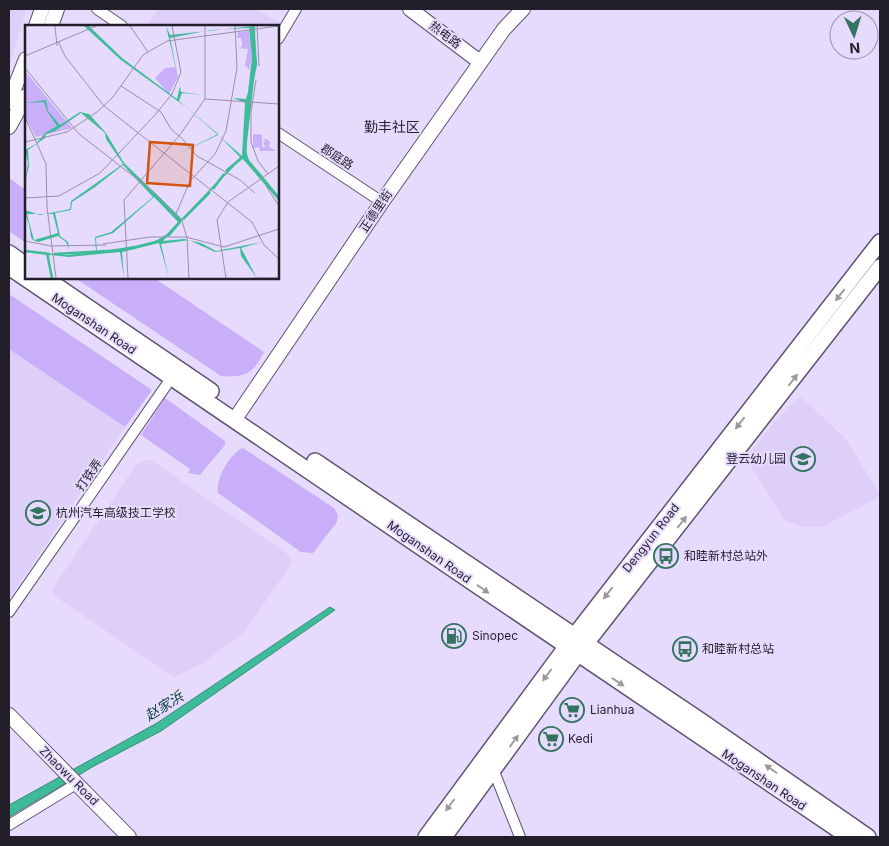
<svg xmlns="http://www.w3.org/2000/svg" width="889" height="846" viewBox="0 0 889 846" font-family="Inter,'Noto Sans SC',sans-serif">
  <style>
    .built { fill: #ddcff8 }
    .green { fill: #c9aef9 }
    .water { fill: #3ebc99; stroke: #368d78 }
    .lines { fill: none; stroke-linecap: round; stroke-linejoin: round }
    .street-casing { stroke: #5f5471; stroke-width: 12 }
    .secondary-casing { stroke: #5f5471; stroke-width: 16 }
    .primary-casing { stroke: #5f5471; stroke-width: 18 }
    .street { stroke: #fff; stroke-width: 10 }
    .secondary { stroke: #fff; stroke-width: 14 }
    .primary { stroke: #fff; stroke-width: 15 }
    .oneway { fill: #9c9a9f }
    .labels { text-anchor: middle; stroke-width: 4; stroke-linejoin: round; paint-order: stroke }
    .street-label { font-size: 12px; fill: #221e2a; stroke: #e7dbfd }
    .poi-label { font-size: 12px; fill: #221e2a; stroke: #e7dbfd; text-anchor: start }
    .neighbourhood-label { font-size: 14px; fill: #221e2a; stroke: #e7dbfd }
    .water-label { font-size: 14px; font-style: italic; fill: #0b4133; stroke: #e7dbfd }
    .inset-river { fill: none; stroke: #3ebc99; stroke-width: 2.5 }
    .inset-road { fill: none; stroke: #988fa9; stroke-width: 1 }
    .view { fill: #d4530f; fill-opacity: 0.15; stroke: #d4530f; stroke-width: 2.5 }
    .inset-edge { fill: none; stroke: #221e2a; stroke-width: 2.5 }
  </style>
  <rect width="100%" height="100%" fill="#e7dbfd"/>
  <path class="built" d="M 9,9 L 26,9 L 9,67 Z
    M 158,9 L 256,9 L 280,23 L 278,27 L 147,26 Z
    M 9,349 L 125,427 L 9,599 Z
    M 800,396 L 846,439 L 880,494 L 880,497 L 822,527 L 803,527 L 785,521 L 749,463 L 748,456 L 775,421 Z
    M 151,460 L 289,555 L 292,563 L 244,632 L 203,663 L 174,677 L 56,597 L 51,591 L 135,466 L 143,461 Z"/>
  <path class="green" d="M 9,178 L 26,190 L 26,243 L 9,231 Z
    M 75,278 L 154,278 L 264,352 C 253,374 245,378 221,376 Z
    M 9,294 L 152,390 L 125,427 L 9,349 Z
    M 165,398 L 225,441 L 225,445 L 200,475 L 188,473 L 190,469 L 141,435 Z
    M 243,448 L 334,508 L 338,515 L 337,522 L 313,553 L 301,552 L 218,493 C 215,480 230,453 243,448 Z"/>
  <path class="water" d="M 330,607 L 335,610 L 161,731 L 94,766 L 9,817 L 9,805 L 157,723 Z"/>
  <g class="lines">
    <defs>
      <path id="street" d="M 97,9 L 122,26
        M 278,39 L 296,9
        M 278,133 L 382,202
        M 9,612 L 172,377
        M 493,769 L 520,837
        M 9,825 L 76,784"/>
      <path id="secondary" d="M 410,9 L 480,62
        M 36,26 L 42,9
        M 51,26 L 57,9
        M 9,102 L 26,59
        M 9,127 L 26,96
        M 235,419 L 382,202 L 504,29 L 523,9
        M 9,715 L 129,837"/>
      <path id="primary" d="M 9,253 L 26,265
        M 9,267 C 289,456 568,649 849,837
        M 45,278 L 211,391
        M 315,461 L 704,723 L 868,837
        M 426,837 L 575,635 L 880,242
        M 444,837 L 577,655 L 880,267"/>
    </defs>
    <use href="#street" class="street-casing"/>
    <use href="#secondary" class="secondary-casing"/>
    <use href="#primary" class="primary-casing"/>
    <use href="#street" class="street"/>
    <use href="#secondary" class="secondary"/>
    <use href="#primary" class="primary"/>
  </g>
  <defs><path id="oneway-solid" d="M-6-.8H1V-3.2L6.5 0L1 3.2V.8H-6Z" transform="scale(1.25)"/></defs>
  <g class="oneway">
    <use href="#oneway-solid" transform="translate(840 295) rotate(128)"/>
    <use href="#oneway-solid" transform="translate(793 380) rotate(-52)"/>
    <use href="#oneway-solid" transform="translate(740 423) rotate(128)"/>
    <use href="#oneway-solid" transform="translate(682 522) rotate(-52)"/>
    <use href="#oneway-solid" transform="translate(483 589) rotate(35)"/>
    <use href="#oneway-solid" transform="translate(608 593) rotate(128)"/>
    <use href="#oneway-solid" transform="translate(547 675) rotate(127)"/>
    <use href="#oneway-solid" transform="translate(618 682) rotate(34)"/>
    <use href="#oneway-solid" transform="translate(514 741) rotate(-54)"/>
    <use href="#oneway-solid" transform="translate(771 769) rotate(-145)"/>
    <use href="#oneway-solid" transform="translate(450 805) rotate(127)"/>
  </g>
  <defs>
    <symbol id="school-ring" viewBox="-11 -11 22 22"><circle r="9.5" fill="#e7dbfd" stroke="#347360" stroke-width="1.5"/><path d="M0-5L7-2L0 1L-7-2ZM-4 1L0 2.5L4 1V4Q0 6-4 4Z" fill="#347360"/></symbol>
    <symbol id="bus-ring" viewBox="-11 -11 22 22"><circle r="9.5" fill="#e7dbfd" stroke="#347360" stroke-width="1.5"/><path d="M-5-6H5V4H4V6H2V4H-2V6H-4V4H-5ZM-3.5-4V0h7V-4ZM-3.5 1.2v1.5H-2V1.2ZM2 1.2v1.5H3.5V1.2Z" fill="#347360"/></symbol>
    <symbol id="fuel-ring" viewBox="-11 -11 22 22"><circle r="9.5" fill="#e7dbfd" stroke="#347360" stroke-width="1.5"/><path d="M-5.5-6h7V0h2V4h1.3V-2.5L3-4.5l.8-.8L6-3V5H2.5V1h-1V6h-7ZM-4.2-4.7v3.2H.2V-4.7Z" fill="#347360"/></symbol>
    <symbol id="supermarket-ring" viewBox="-11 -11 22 22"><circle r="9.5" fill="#e7dbfd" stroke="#347360" stroke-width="1.5"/><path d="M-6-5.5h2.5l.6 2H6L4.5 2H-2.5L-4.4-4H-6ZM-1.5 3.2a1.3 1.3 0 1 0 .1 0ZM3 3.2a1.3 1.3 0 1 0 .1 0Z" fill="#347360"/></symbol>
  </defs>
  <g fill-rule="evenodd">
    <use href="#school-ring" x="789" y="445" width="28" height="28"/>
    <use href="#school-ring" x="24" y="499" width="28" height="28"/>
    <use href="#bus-ring" x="652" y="542" width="28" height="28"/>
    <use href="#fuel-ring" x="440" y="622" width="28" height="28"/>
    <use href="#bus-ring" x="671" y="635" width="28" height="28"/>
    <use href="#supermarket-ring" x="558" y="696" width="28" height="28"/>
    <use href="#supermarket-ring" x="537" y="725" width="28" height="28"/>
  </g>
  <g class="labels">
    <g class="street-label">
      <text transform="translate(445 35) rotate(37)" y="4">热电路</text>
      <text transform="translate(337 157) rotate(33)" y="4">郡庭路</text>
      <text transform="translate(376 211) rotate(-56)" y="4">正德里街</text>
      <text transform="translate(94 324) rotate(34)" y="4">Moganshan Road</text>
      <text transform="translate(89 475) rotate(-55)" y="4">打铁弄</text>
      <text transform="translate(651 538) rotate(-52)" y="4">Dengyun Road</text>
      <text transform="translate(429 552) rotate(35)" y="4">Moganshan Road</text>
      <text transform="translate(69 776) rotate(45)" y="4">Zhaowu Road</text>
      <text transform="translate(764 780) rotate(34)" y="4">Moganshan Road</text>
    </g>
    <g class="poi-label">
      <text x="786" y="463" text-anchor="end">登云幼儿园</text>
      <text x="56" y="517">杭州汽车高级技工学校</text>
      <text x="684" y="560">和睦新村总站外</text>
      <text x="472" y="640">Sinopec</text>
      <text x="702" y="653">和睦新村总站</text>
      <text x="590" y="714">Lianhua</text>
      <text x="568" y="743">Kedi</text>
    </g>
    <g class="neighbourhood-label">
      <text x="392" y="132">勤丰社区</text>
    </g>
    <g class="water-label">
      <text transform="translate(164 706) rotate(-32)" y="5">赵家浜</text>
    </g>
  </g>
  <g transform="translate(25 25)">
    <rect width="254" height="254" fill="#e7dbfd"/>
    <path d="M 224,6 L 227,32 L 224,45 L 220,40 L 223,24 L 213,23 L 217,22 L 217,17 L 216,13 L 212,13 L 213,7 ZM 150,42 L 153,52 L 144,69 L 130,53 L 140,43 ZM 0,46 L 47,103 L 11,112 L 0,91 ZM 228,109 L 237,110 L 237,122 L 241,122 L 238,118 L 241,116 L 238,115 L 241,114 L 245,117 L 244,122 L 251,126 L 235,126 L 234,122 L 228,123 Z" fill="#c9aef9"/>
    <path d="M 59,1 L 64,1 L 97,33 L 152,74 L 155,61 L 141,1 L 145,10 L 230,1 L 231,38 L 221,126 L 224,135 L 254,171 L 254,176 L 217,133 L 138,216 L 159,214 L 176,218 L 191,226 L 237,217 L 216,223 L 232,253 L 216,231 L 215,223 L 190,227 L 164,215 L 136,219 L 144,253 L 134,218 L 97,227 L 99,253 L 95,227 L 44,232 L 0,227 L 42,230 L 71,227 L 70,212 L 86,207 L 128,172 L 98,140 L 70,162 L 47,177 L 46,185 L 30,188 L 35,211 L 43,217 L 44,225 L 41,217 L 33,211 L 13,217 L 8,215 L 6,212 L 4,199 L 0,189 L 0,185 L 15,190 L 45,184 L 46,176 L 98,139 L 81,114 L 80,108 L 56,88 L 30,106 L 21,109 L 20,113 L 3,125 L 4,141 L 0,158 L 3,138 L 0,125 L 11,119 L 20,108 L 32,101 L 22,86 L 19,77 L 0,78 L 21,75 L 23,86 L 35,100 L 55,87 L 64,89 L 81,108 L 99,138 L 157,194 L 215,132 L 193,110 L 151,130 L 193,109 L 161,82 L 96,35 ZM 224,3 L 227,32 L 223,67 L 221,74 L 208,73 L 220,78 L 217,131 L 154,76 L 157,68 L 179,70 L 156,67 L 145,13 L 186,5 ZM 129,172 L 153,197 L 142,209 L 127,218 L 72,227 L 71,213 L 88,208 ZM 2,189 L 28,189 L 33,208 L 9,215 Z" fill="#3ebc99" fill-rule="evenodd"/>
    <path class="inset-river" d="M 223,76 L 231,39 L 228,6M 220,133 L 222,80M 201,146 L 218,132 L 237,152M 239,155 L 254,174M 188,164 L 199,149M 158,194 L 185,167M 143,211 L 155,197M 104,224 L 138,215M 0,226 L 25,229M 22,228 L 27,253M 29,229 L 100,225"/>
    <path class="inset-road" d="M 30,1 L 32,21M 105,1 L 123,27M 180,1 L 180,74M 232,1 L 234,41M 33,16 L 40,31 L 79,81 L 227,197 L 239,220 L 254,234M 0,31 L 71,1M 0,43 L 54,109 L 130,168 L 157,196 L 162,213 L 164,253M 231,55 L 226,87 L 226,117 L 233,136 L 243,149M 96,61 L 136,87 L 146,104 L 154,111M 0,92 L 21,139 L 22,182 L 31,253M 154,110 L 172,131 L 215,155 L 230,168M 0,117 L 42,107 L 72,87 L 88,72 L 118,30 L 142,16 L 254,1M 241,161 L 254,181M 0,173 L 34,171 L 75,148 L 130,90 L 147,69 L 156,47 L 147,1M 151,189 L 165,156 L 190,129 L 201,106 L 212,43 L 210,1M 0,216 L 26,221 L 81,220M 78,219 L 125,212 L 161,212 L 199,222 L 254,204M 103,253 L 99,175 L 154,111 L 180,74 L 254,79M 201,253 L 192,195 L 203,177 L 254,141M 229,253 L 253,253"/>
    <path class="view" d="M 125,117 L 168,120 L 165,161 L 122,158 Z"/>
    <rect width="254" height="254" class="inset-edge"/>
  </g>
  <rect width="889" height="846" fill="none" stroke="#221e2a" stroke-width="20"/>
  <g transform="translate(854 35) rotate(176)"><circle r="24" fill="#e7dbfd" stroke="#988fa9"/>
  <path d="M0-4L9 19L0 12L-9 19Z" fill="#347360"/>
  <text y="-8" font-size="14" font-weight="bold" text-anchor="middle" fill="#221e2a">N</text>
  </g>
</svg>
